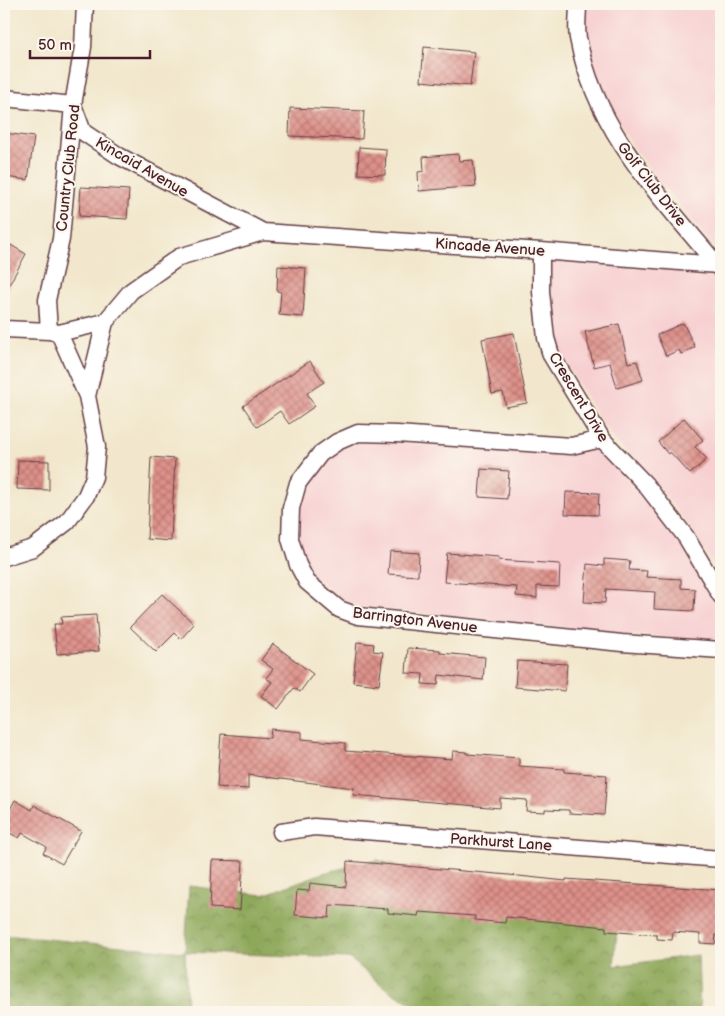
<svg xmlns="http://www.w3.org/2000/svg" width="725" height="1016" viewBox="0 0 725 1016" font-family="'Balsamiq Sans',sans-serif">
  <style>
    .built { fill: #f7cfd1 }
    .forest { fill: url(#forest-crowns); stroke: #6c6442 }
    .building { fill: url(#building-cross-hatch) }
    .lines { fill: none; stroke-linecap: round; stroke-linejoin: round }
    .minor-casing { stroke: #633d43; stroke-width: 19 }
    .minor { stroke: #fff; stroke-width: 16 }
    .labels { text-anchor: middle; stroke-width: 4; stroke-linejoin: round; paint-order: stroke }
    .street-label { font-size: 15px; fill: #4a1f2b; stroke: #fbf7ec }
  </style>
  <defs>
    <pattern id="forest-crowns" width="20" height="18" patternUnits="userSpaceOnUse" patternTransform="scale(1.25)"><rect width="20" height="18" fill="#8ea85a"/><path d="M2 6a3 3 0 1 1 6 0M12 15a3 3 0 1 1 6 0" fill="none" stroke="#76884b"/></pattern>
    <pattern id="building-cross-hatch" width="8" height="8" patternUnits="userSpaceOnUse" patternTransform="scale(1.25)"><rect width="8" height="8" fill="#de918a"/><path d="M0 0l8 8M0 8l8-8" fill="none" stroke="#b67671"/></pattern>
  </defs>
  <rect width="100%" height="100%" fill="#fbf7ec"/>
  <filter id="ink" filterUnits="userSpaceOnUse"><feTurbulence type="fractalNoise" baseFrequency=".02" numOctaves="2"/><feDisplacementMap in="SourceGraphic" scale="10" xChannelSelector="R" yChannelSelector="G"/><feConvolveMatrix kernelMatrix="1 2 1 2 8 2 1 2 1" color-interpolation-filters="sRGB"/></filter>
  <filter id="wash" filterUnits="userSpaceOnUse"><feTurbulence type="fractalNoise" baseFrequency=".0096" numOctaves="4" result="noise"/><feDisplacementMap in="SourceGraphic" scale="20" xChannelSelector="R" yChannelSelector="G"/><feGaussianBlur stdDeviation="1.12" result="paint"/><feColorMatrix in="noise" values="0 0 0 0 0 0 0 0 0 0 0 0 0 0 0 0 0 1.4 0 .05"/><feComposite in="paint" operator="in"/></filter>
  <g filter="url(#wash)">
    <rect width="100%" height="100%" fill="#f2e7cc"/>
    <path class="built" d="M 587,4 L 721,4 L 721,256 L 648,167 L 625,134 L 603,93 L 585,35 Z
      M 549,261 L 714,274 L 721,283 L 721,579 L 693,532 L 651,478 L 609,434 L 608,429 L 605,429 L 559,351 L 554,336 L 549,291 Z
      M 359,443 L 396,443 L 570,455 L 599,449 L 639,491 L 680,543 L 721,613 L 721,641 L 622,634 L 360,607 L 343,601 L 313,575 L 305,561 L 298,538 L 299,509 L 306,488 L 325,461 L 341,450 Z"/>
    <path class="forest" d="M 377,860 L 445,880 L 620,895 L 614,966 L 698,955 L 700,1012 L 426,1012 L 388,990 L 349,958 L 185,952 L 187,1012 L 4,1012 L 4,935 L 185,952 L 189,886 L 263,895 L 323,873 Z"/>
    <g id="blocks">
      <path class="building" d="M 424,47 L 474,52 L 470,86 L 421,81 Z
        M 290,108 L 364,111 L 362,139 L 289,136 Z
        M 4,133 L 34,137 L 28,180 L 4,177 Z
        M 359,147 L 386,149 L 385,175 L 358,174 Z
        M 458,154 L 459,161 L 473,160 L 476,186 L 419,191 L 418,172 L 424,171 L 423,157 Z
        M 81,187 L 129,190 L 127,219 L 79,216 Z
        M 9,244 L 26,254 L 4,294 L 4,253 Z
        M 278,266 L 306,268 L 303,317 L 279,315 L 281,292 L 277,291 Z
        M 683,323 L 695,347 L 681,354 L 679,350 L 666,356 L 657,335 Z
        M 619,324 L 628,363 L 637,361 L 643,380 L 617,388 L 610,363 L 594,367 L 585,332 Z
        M 514,333 L 527,403 L 506,407 L 503,392 L 492,394 L 482,339 Z
        M 310,361 L 324,382 L 307,393 L 315,406 L 289,424 L 280,411 L 257,427 L 243,406 Z
        M 684,418 L 703,440 L 695,447 L 707,459 L 690,474 L 670,452 L 668,454 L 658,442 Z
        M 151,457 L 175,459 L 171,541 L 147,539 Z
        M 18,460 L 49,461 L 49,490 L 17,489 Z
        M 481,469 L 509,471 L 507,499 L 479,497 Z
        M 566,492 L 599,493 L 598,515 L 565,514 Z
        M 390,551 L 419,553 L 418,576 L 388,574 Z
        M 447,553 L 499,557 L 498,560 L 560,564 L 559,587 L 537,586 L 537,598 L 516,596 L 517,587 L 444,582 Z
        M 604,559 L 630,561 L 629,570 L 647,571 L 646,577 L 681,579 L 681,588 L 695,589 L 694,611 L 654,609 L 655,592 L 606,589 L 605,603 L 584,602 L 587,564 L 604,566 Z
        M 162,594 L 194,624 L 181,639 L 175,633 L 156,652 L 130,627 Z
        M 96,615 L 99,651 L 57,654 L 54,624 L 62,624 L 61,617 Z
        M 357,642 L 374,644 L 373,651 L 383,652 L 379,685 L 353,682 Z
        M 273,644 L 313,674 L 300,692 L 294,688 L 278,709 L 261,696 L 272,682 L 266,678 L 273,669 L 261,660 Z
        M 408,648 L 440,650 L 440,653 L 485,657 L 483,680 L 439,675 L 438,685 L 422,684 L 423,674 L 406,673 Z
        M 517,661 L 567,664 L 565,691 L 515,687 Z
        M 271,729 L 302,732 L 302,739 L 345,743 L 345,751 L 452,759 L 453,751 L 467,752 L 467,754 L 519,758 L 519,766 L 564,769 L 564,772 L 607,775 L 604,815 L 569,813 L 569,810 L 545,809 L 545,812 L 526,811 L 527,800 L 500,798 L 500,808 L 353,795 L 354,788 L 248,775 L 248,789 L 217,787 L 221,734 L 270,738 Z
        M 15,800 L 32,810 L 34,805 L 81,831 L 62,864 L 43,853 L 47,847 L 22,833 L 19,838 L 4,830 L 4,821 Z
        M 212,860 L 243,861 L 240,910 L 210,908 Z
        M 347,861 L 509,875 L 566,881 L 566,879 L 721,890 L 721,936 L 716,935 L 715,944 L 700,943 L 700,934 L 673,932 L 672,940 L 657,939 L 657,935 L 606,931 L 606,927 L 506,917 L 505,923 L 475,920 L 475,916 L 419,912 L 418,916 L 388,913 L 388,909 L 330,905 L 329,918 L 295,915 L 297,890 L 309,891 L 310,883 L 346,887 Z"/>
    </g>
  </g>
  <g filter="url(#ink)">
    <use href="#blocks" fill-opacity="0" stroke="#633d43" stroke-width="1"/>
    <g class="lines">
      <defs>
        <path id="minor" d="M 578,4 C 578,15 576,28 578,38 C 596,133 662,198 721,270
          M 4,98 L 73,105 L 83,132 L 119,156 L 263,232
          M 541,251 L 541,292 L 546,338 L 551,355 L 602,439 L 645,484 L 686,537 L 721,596
          M 4,329 L 49,331 L 59,333 L 105,322 L 131,291 L 179,257 L 263,232 L 541,251 L 718,265
          M 49,331 L 47,300 L 61,239 L 73,105 L 83,47 L 85,4
          M 87,396 L 105,322
          M 602,439 L 571,446 L 397,434 L 358,433 L 337,442 L 320,454 L 298,483 L 291,508 L 290,539 L 298,565 L 307,582 L 339,609 L 358,616 L 622,643 L 721,650
          M 4,557 L 33,548 L 67,522 L 86,496 L 94,477 L 97,447 L 87,396 L 59,333
          M 281,832 L 314,827 L 721,859"/>
      </defs>
      <use href="#minor" class="minor-casing"/>
      <use href="#minor" class="minor"/>
    </g>
  </g>
  <g class="labels">
    <g class="street-label">
      <text transform="translate(142 167) rotate(30)" y="5">Kincaid Avenue</text>
      <text transform="translate(68 168) rotate(-84)" y="5">Country Club Road</text>
      <text transform="translate(652 184) rotate(52)" y="5">Golf Club Drive</text>
      <text transform="translate(490 247) rotate(4)" y="5">Kincade Avenue</text>
      <text transform="translate(579 397) rotate(59)" y="5">Crescent Drive</text>
      <text transform="translate(415 620) rotate(7)" y="5">Barrington Avenue</text>
      <text transform="translate(501 842) rotate(4)" y="5">Parkhurst Lane</text>
    </g>
  </g>
  <rect width="725" height="1016" fill="none" stroke="#fbf7ec" stroke-width="20"/>
  <path d="M30 50v8h120v-8" fill="none" stroke="#4a1f2b" stroke-width="2.5"/>
  <text x="38" y="50" font-size="15" fill="#4a1f2b" stroke="#fbf7ec" stroke-width="4" paint-order="stroke">50 m</text>
</svg>
